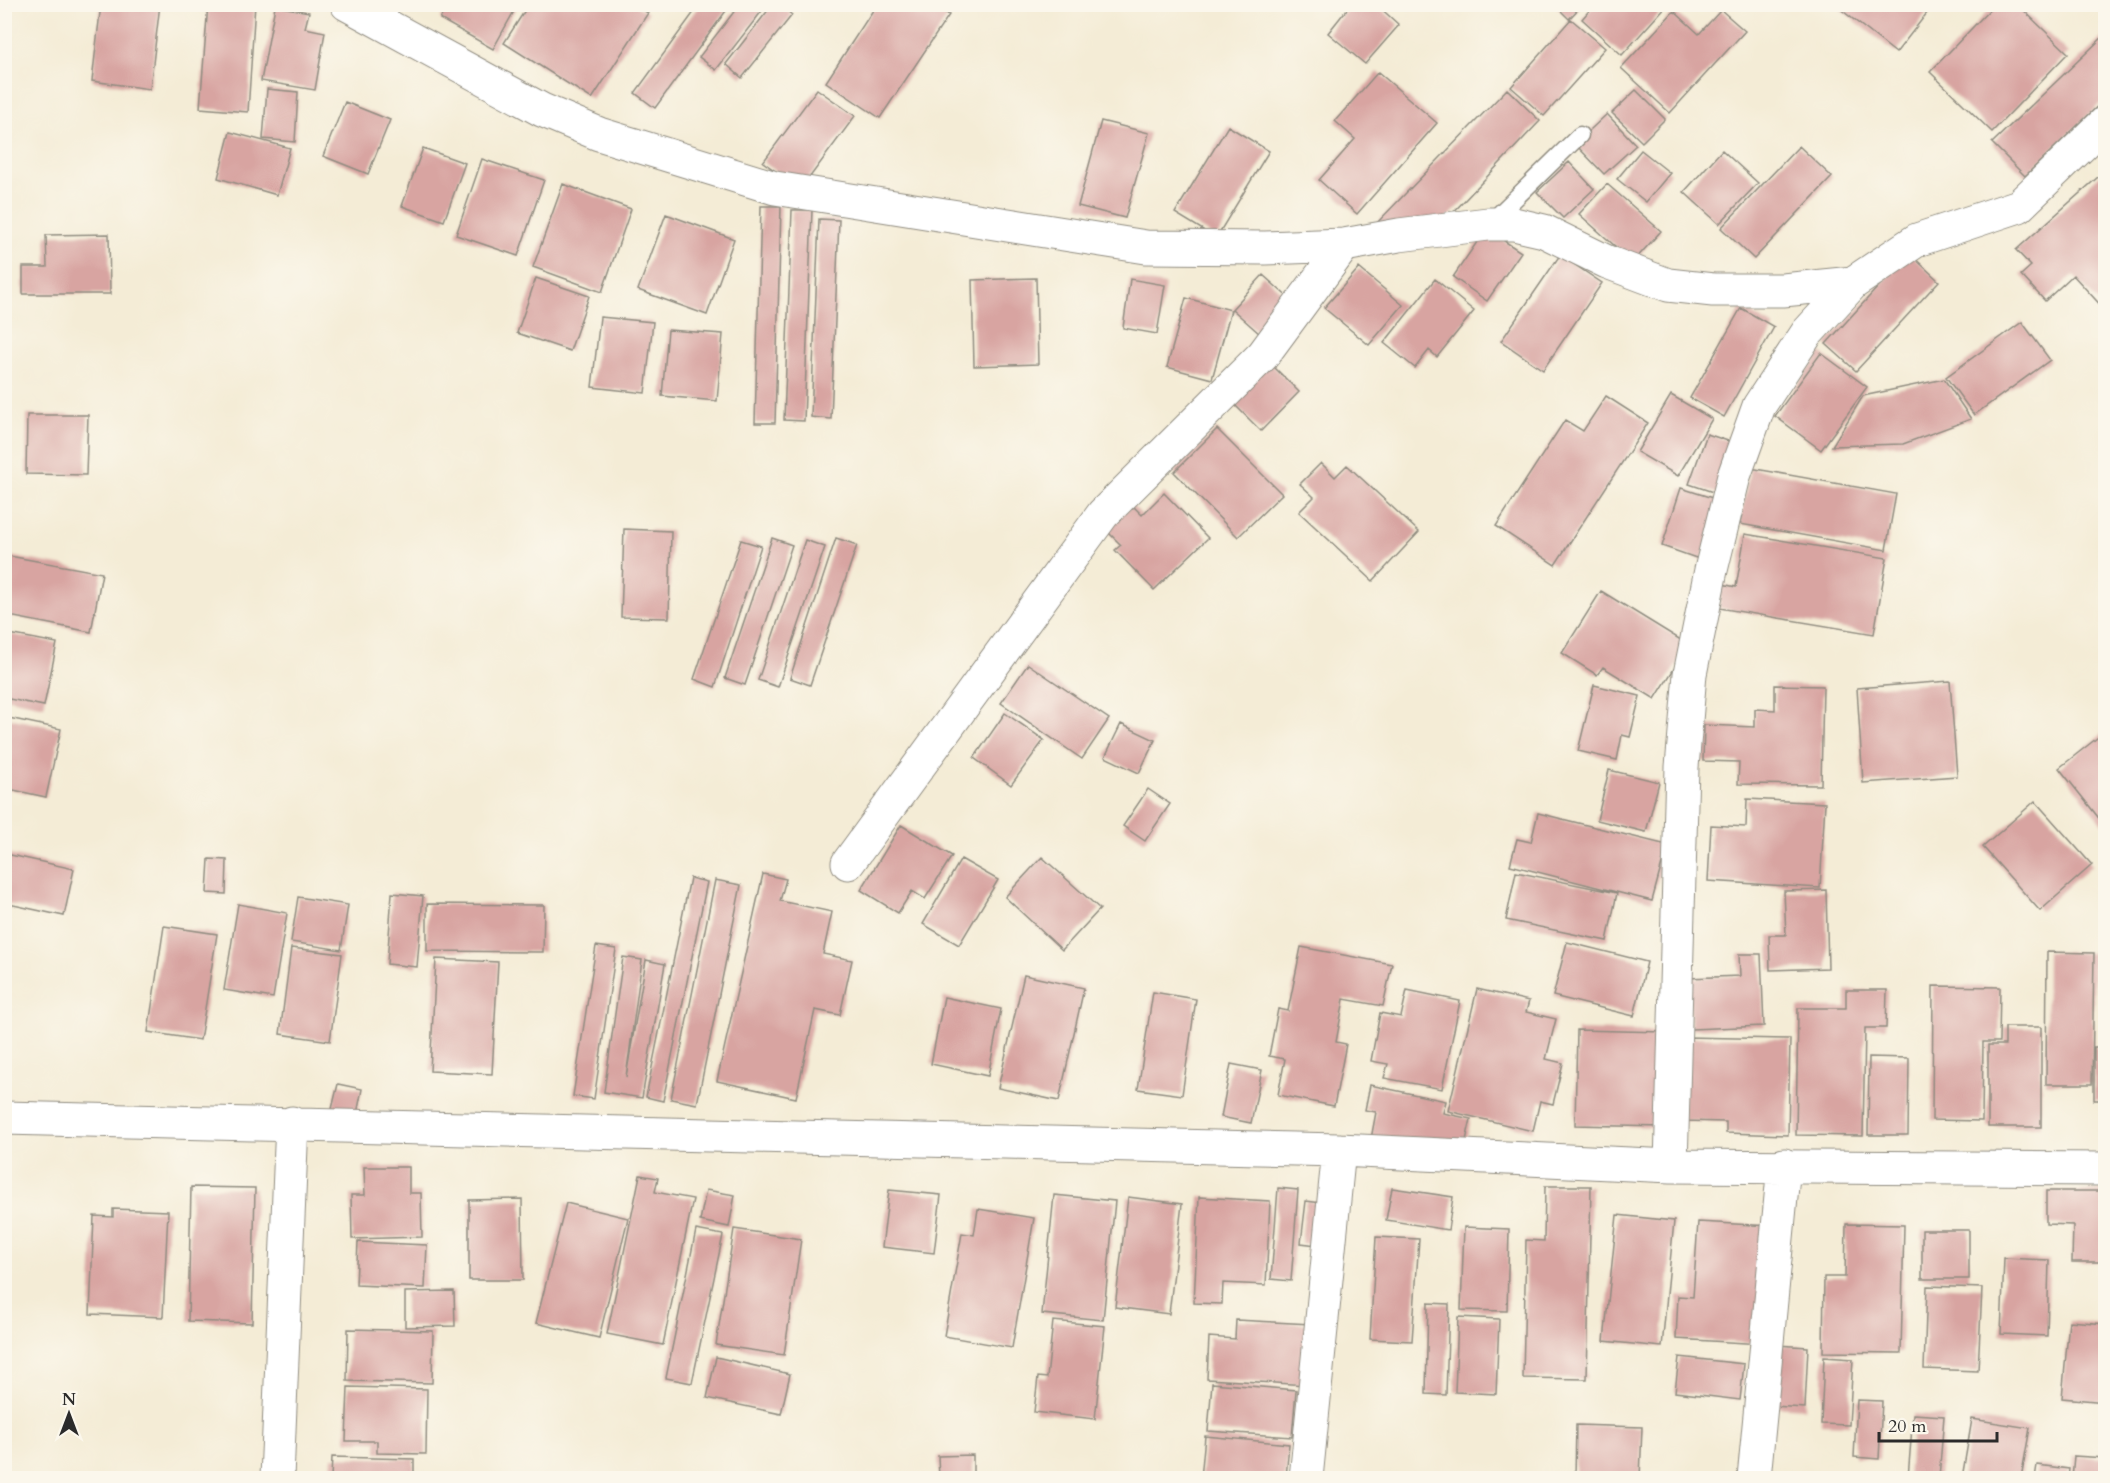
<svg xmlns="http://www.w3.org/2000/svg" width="2110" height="1483" viewBox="0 0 2110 1483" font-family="Cardo,serif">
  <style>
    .building { fill: #d8a4a1 }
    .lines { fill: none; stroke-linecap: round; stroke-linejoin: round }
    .service-casing { stroke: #908c80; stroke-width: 19 }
    .minor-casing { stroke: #908c80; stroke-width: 35 }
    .service { stroke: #fff; stroke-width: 16 }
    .minor { stroke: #fff; stroke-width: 33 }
  </style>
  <rect width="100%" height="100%" fill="#fbf7ec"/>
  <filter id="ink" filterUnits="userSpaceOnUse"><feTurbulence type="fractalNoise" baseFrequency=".0167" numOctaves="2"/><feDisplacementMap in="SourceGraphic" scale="12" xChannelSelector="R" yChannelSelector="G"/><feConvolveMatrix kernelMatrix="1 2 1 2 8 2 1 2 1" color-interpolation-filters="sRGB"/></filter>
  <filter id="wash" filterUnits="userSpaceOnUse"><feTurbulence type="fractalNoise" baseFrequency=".008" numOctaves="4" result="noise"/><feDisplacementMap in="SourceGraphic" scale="24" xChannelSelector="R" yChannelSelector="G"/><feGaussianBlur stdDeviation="1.35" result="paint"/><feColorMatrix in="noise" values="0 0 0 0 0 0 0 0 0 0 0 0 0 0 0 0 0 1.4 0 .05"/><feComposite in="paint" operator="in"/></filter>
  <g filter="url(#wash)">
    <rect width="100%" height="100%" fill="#f4ecd6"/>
    <g id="blocks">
      <path class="building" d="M 101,4 L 160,4 L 150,89 L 92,81 Z
        M 208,4 L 255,4 L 248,112 L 200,108 Z
        M 448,4 L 518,4 L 493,49 L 440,19 Z
        M 529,4 L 634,4 L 648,13 L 592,99 L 504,43 Z
        M 700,4 L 731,4 L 655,108 L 635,93 Z
        M 740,4 L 762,4 L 765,7 L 716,70 L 699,57 Z
        M 773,4 L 779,4 L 792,15 L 742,78 L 726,64 Z
        M 877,4 L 932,4 L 949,15 L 880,118 L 826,82 Z
        M 1351,4 L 1376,4 L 1399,25 L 1365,64 L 1328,33 Z
        M 1554,4 L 1583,4 L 1569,19 Z
        M 1595,4 L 1668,4 L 1622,55 L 1582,19 Z
        M 1834,4 L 1934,4 L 1896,53 Z
        M 1995,4 L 2017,4 L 2068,53 L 1992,132 L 1930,72 Z
        M 275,6 L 309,12 L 305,28 L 325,32 L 315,90 L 261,81 Z
        M 1721,10 L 1745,31 L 1670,113 L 1621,68 L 1674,11 L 1699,34 Z
        M 1571,19 L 1605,48 L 1544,116 L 1511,87 Z
        M 2106,34 L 2106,98 L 2025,176 L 1992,143 Z
        M 1378,72 L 1437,123 L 1357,214 L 1319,180 L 1355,139 L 1335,121 Z
        M 267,89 L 298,92 L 295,142 L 263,139 Z
        M 817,89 L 855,116 L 801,189 L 763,162 Z
        M 1507,89 L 1540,121 L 1444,222 L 1371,229 Z
        M 1636,90 L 1665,119 L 1642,142 L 1612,113 Z
        M 345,102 L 390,120 L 368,174 L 323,156 Z
        M 1607,114 L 1636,145 L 1604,174 L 1575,144 Z
        M 1101,121 L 1149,133 L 1125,218 L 1078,206 Z
        M 1228,126 L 1269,151 L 1216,238 L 1175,213 Z
        M 230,132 L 290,148 L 277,195 L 218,178 Z
        M 1799,146 L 1832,177 L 1754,259 L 1721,228 Z
        M 423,148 L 465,163 L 444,221 L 402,206 Z
        M 1641,150 L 1670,173 L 1646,202 L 1617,179 Z
        M 1722,150 L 1758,183 L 1719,224 L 1684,192 Z
        M 482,159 L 544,180 L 518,256 L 456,235 Z
        M 1569,162 L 1594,189 L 1563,218 L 1537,192 Z
        M 2106,170 L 2106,311 L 2073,275 L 2045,301 L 2021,275 L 2031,266 L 2016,250 Z
        M 563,184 L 631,209 L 602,292 L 533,267 Z
        M 1607,184 L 1661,231 L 1633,262 L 1579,214 Z
        M 761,206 L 781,206 L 775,423 L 755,423 Z
        M 792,210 L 812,210 L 804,421 L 784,420 Z
        M 666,214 L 734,239 L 707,315 L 638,290 Z
        M 819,219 L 839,220 L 831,419 L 811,417 Z
        M 1486,229 L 1521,252 L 1487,301 L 1453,277 Z
        M 109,234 L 110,294 L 23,294 L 23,267 L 47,267 L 46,235 Z
        M 1909,253 L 1939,281 L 1856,371 L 1826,344 Z
        M 1560,255 L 1602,283 L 1543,370 L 1501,341 Z
        M 1359,268 L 1403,305 L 1369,345 L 1324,308 Z
        M 1263,275 L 1291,300 L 1260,334 L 1232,309 Z
        M 536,278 L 589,296 L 570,351 L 517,333 Z
        M 1036,278 L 1038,364 L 974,366 L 972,280 Z
        M 1130,279 L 1165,285 L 1157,334 L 1123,328 Z
        M 1435,279 L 1474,311 L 1437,357 L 1429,350 L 1415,368 L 1384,343 Z
        M 1186,298 L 1231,310 L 1212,379 L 1167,367 Z
        M 1741,308 L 1774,327 L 1724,417 L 1690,398 Z
        M 600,317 L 653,322 L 645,393 L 592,387 Z
        M 2022,322 L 2050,360 L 1974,415 L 1946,377 Z
        M 668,330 L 723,334 L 717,401 L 662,396 Z
        M 1821,353 L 1867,387 L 1821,450 L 1775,416 Z
        M 1269,362 L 1299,392 L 1261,431 L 1230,400 Z
        M 1944,379 L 1971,419 L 1903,444 L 1832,446 L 1863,396 Z
        M 1671,395 L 1712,419 L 1678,476 L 1637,452 Z
        M 1606,396 L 1648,423 L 1555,565 L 1496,526 L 1565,420 L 1583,431 Z
        M 27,415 L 88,415 L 86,475 L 26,474 Z
        M 1217,429 L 1282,494 L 1238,537 L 1174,472 Z
        M 1707,434 L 1737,444 L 1719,494 L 1689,484 Z
        M 1321,463 L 1335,477 L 1347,465 L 1419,532 L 1373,581 L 1299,512 L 1314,497 L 1300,484 Z
        M 1750,468 L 1896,494 L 1886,550 L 1740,524 Z
        M 1681,488 L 1722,501 L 1702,560 L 1662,546 Z
        M 1164,493 L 1208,538 L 1154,590 L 1115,550 L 1121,545 L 1106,530 L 1132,505 L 1142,515 Z
        M 624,529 L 671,531 L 669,618 L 621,617 Z
        M 1745,534 L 1887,558 L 1874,634 L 1719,608 L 1722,584 L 1736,587 Z
        M 772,538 L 792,545 L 745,685 L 725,678 Z
        M 836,538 L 857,545 L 810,685 L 790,678 Z
        M 741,540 L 761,546 L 715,687 L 694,679 Z
        M 805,540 L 825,547 L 778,687 L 758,680 Z
        M 4,555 L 102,573 L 91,632 L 4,615 Z
        M 1601,591 L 1689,645 L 1655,699 L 1603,667 L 1597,675 L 1562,653 Z
        M 4,633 L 57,643 L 44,706 L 4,698 Z
        M 1028,664 L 1109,719 L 1082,759 L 1001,703 Z
        M 1950,681 L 1957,776 L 1863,783 L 1857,688 Z
        M 1594,685 L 1640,696 L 1630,737 L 1622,735 L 1617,760 L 1578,751 Z
        M 1775,685 L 1823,686 L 1821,785 L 1738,784 L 1739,762 L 1703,761 L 1704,725 L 1755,727 L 1755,709 L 1775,710 Z
        M 1005,713 L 1044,740 L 1011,785 L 974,758 Z
        M 4,717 L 61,729 L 46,797 L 4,788 Z
        M 1121,724 L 1155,740 L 1139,773 L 1105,757 Z
        M 2106,731 L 2106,827 L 2059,768 Z
        M 1609,770 L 1659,782 L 1646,832 L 1597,820 Z
        M 1148,789 L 1170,804 L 1145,841 L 1123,826 Z
        M 1747,799 L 1825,803 L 1820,888 L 1708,881 L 1711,825 L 1746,827 Z
        M 2035,801 L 2092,865 L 2040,911 L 1983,847 Z
        M 1538,813 L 1667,845 L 1652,901 L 1510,865 L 1517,839 L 1531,842 Z
        M 901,825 L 952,856 L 925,899 L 912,891 L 898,913 L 861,890 Z
        M 6,854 L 74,869 L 64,916 L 4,903 Z
        M 1042,857 L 1100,909 L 1062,950 L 1005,897 Z
        M 209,859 L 227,860 L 226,894 L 207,893 Z
        M 961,859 L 998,880 L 959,945 L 923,924 Z
        M 1516,872 L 1617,893 L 1607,941 L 1506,920 Z
        M 763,874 L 786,879 L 780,901 L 832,912 L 823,954 L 852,960 L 840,1015 L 815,1010 L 796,1098 L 717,1081 Z
        M 690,878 L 707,882 L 663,1101 L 646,1097 Z
        M 715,880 L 741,885 L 697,1104 L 671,1099 Z
        M 1826,890 L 1828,968 L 1770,970 L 1769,935 L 1786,935 L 1784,891 Z
        M 392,893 L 423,896 L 417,967 L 387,964 Z
        M 298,897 L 348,905 L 341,950 L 291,942 Z
        M 238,904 L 287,913 L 273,998 L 224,990 Z
        M 427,904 L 544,905 L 543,952 L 427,951 Z
        M 164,926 L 217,934 L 200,1040 L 148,1032 Z
        M 1567,942 L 1647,962 L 1634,1016 L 1553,996 Z
        M 596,946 L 616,949 L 594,1099 L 573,1096 Z
        M 1301,947 L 1392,964 L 1383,1006 L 1344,999 L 1336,1042 L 1346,1044 L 1334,1106 L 1278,1095 L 1285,1059 L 1269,1056 L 1278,1009 L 1288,1011 Z
        M 291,948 L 342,954 L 330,1041 L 280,1034 Z
        M 2047,952 L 2094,953 L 2092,1084 L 2046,1084 Z
        M 1739,954 L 1761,954 L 1764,1026 L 1691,1029 L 1688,978 L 1740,976 Z
        M 623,957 L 642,960 L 626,1077 L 646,960 L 665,964 L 642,1098 L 604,1092 Z
        M 436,959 L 498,962 L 492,1074 L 430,1071 Z
        M 1024,975 L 1084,988 L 1059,1101 L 998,1088 Z
        M 1933,986 L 2000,987 L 1999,1042 L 1983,1042 L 1982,1121 L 1932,1120 Z
        M 1477,989 L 1529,1001 L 1526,1012 L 1556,1019 L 1546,1059 L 1563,1063 L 1553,1104 L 1540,1101 L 1533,1131 L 1448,1111 Z
        M 1407,990 L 1460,1001 L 1442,1089 L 1384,1078 L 1388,1064 L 1371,1061 L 1380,1013 L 1401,1017 Z
        M 1846,990 L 1887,990 L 1886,1028 L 1865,1028 L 1863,1136 L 1796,1135 L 1798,1008 L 1846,1008 Z
        M 1153,992 L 1196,999 L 1182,1095 L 1138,1089 Z
        M 944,997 L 1001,1009 L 988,1076 L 931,1064 Z
        M 2005,1027 L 2041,1027 L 2041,1127 L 1988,1127 L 1988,1045 L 2005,1045 Z
        M 1577,1030 L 1665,1032 L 1663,1127 L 1575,1125 Z
        M 1685,1037 L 1790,1039 L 1788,1135 L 1726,1133 L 1726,1122 L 1683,1121 Z
        M 2094,1047 L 2106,1047 L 2106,1100 L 2094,1100 Z
        M 1869,1057 L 1909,1058 L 1908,1135 L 1868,1135 Z
        M 1231,1064 L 1262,1070 L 1251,1123 L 1221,1117 Z
        M 338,1084 L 362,1089 L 357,1114 L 332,1109 Z
        M 1370,1085 L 1446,1101 L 1443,1113 L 1471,1119 L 1464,1149 L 1371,1139 L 1376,1112 L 1365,1110 Z
        M 364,1167 L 409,1167 L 409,1193 L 421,1193 L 422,1237 L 352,1239 L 351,1195 L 365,1195 Z
        M 640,1175 L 658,1178 L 655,1192 L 693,1199 L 663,1345 L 607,1334 Z
        M 1545,1186 L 1591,1186 L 1587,1379 L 1523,1378 L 1526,1240 L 1544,1241 Z
        M 191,1187 L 255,1188 L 252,1323 L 188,1321 Z
        M 1278,1188 L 1298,1190 L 1291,1281 L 1271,1279 Z
        M 1392,1188 L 1453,1197 L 1448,1230 L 1386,1220 Z
        M 706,1190 L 735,1195 L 729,1227 L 700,1221 Z
        M 889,1190 L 941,1195 L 934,1253 L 882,1247 Z
        M 2046,1191 L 2106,1191 L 2106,1262 L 2072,1262 L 2073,1225 L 2046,1224 Z
        M 1054,1195 L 1115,1201 L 1103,1320 L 1042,1314 Z
        M 1128,1197 L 1182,1204 L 1169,1314 L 1115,1307 Z
        M 1199,1197 L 1270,1201 L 1266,1285 L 1223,1283 L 1222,1304 L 1194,1303 Z
        M 522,1199 L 523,1280 L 469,1280 L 469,1200 Z
        M 1306,1201 L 1329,1204 L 1325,1246 L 1301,1243 Z
        M 566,1203 L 628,1218 L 599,1338 L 536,1323 Z
        M 113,1209 L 168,1211 L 163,1317 L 90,1314 L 94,1216 L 113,1217 Z
        M 978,1209 L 1034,1218 L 1012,1348 L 944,1336 L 962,1233 L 974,1235 Z
        M 1617,1215 L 1674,1221 L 1662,1347 L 1604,1341 Z
        M 1698,1222 L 1771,1226 L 1763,1344 L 1676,1339 L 1678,1296 L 1693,1297 Z
        M 1846,1224 L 1904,1225 L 1901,1353 L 1823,1352 L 1824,1277 L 1845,1277 Z
        M 1464,1227 L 1509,1229 L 1507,1311 L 1461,1310 Z
        M 734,1229 L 801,1239 L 784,1355 L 716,1345 Z
        M 696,1230 L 723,1235 L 692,1383 L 666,1378 Z
        M 1922,1230 L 1969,1230 L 1969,1279 L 1922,1279 Z
        M 1376,1237 L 1419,1239 L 1412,1341 L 1370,1339 Z
        M 358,1242 L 427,1245 L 425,1288 L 356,1285 Z
        M 2004,1258 L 2049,1260 L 2047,1336 L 2001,1334 Z
        M 1927,1286 L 1982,1288 L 1978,1371 L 1924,1369 Z
        M 454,1291 L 455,1326 L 405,1327 L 405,1292 Z
        M 1428,1303 L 1449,1304 L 1446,1395 L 1426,1394 Z
        M 1458,1317 L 1499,1319 L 1496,1394 L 1455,1392 Z
        M 1236,1320 L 1311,1324 L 1307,1385 L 1207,1379 L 1209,1337 L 1235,1339 Z
        M 1053,1321 L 1105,1326 L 1095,1419 L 1034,1412 L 1038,1377 L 1047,1378 Z
        M 2069,1321 L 2106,1324 L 2106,1402 L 2062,1398 Z
        M 348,1329 L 433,1331 L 432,1383 L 347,1381 Z
        M 1776,1345 L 1808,1347 L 1805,1408 L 1773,1406 Z
        M 716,1357 L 790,1374 L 781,1414 L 707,1398 Z
        M 1679,1357 L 1744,1364 L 1740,1400 L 1675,1392 Z
        M 1824,1357 L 1853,1359 L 1849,1425 L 1821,1424 Z
        M 1212,1383 L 1296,1390 L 1292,1437 L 1208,1431 Z
        M 348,1387 L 427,1389 L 426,1454 L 377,1453 L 377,1441 L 346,1441 Z
        M 1857,1400 L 1882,1401 L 1879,1459 L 1854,1457 Z
        M 1913,1414 L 1944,1416 L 1939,1478 L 1908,1478 Z
        M 1972,1419 L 2030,1428 L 2021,1478 L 1962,1478 Z
        M 1576,1425 L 1642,1427 L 1640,1478 L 1575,1478 Z
        M 1205,1436 L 1289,1444 L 1286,1478 L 1201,1478 Z
        M 973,1455 L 973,1478 L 939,1478 L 938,1456 Z
        M 2074,1456 L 2105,1458 L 2104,1478 L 2072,1478 Z
        M 332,1457 L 414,1459 L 414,1478 L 331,1478 Z
        M 2037,1465 L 2069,1469 L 2068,1478 L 2035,1478 Z"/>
    </g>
  </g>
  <g filter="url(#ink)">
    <use href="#blocks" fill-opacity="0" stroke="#908c80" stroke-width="1.5"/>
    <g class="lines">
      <defs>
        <path id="service" d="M 1489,224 L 1580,135"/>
        <path id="minor" d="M 347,4 L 542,110 L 599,134 L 775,188 L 1146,247 L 1265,248 L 1344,245 L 1399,235 L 1488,224 L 1514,224 L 1544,231 L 1607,262 L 1668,285 L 1713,290 L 1783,290 L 1853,283
          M 848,863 L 1103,514 L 1263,355 L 1344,245
          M 4,1118 L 1339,1150 L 1671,1166 L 2106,1169
          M 1671,1166 L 1682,767 L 1690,674 L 1711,570 L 1734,476 L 1759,406 L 1807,333 L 1853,283 L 1917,240 L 2019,206 L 2106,122
          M 277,1478 L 292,1123
          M 1306,1478 L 1339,1150
          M 1754,1478 L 1784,1165"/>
      </defs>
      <use href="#service" class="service-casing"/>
      <use href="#minor" class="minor-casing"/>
      <use href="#service" class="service"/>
      <use href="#minor" class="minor"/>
    </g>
  </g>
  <rect width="2110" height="1483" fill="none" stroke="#fbf7ec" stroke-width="24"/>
  <g transform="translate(69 1414)" stroke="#fbf7ec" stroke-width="4.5" paint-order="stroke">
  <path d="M0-4.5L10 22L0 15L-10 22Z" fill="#2b2b2b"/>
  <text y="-9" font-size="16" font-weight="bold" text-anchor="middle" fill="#2b2b2b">N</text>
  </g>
  <path d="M1879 1432v9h118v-9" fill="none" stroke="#2b2b2b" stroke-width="3"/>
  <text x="1888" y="1432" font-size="18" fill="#2b2b2b" stroke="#fbf7ec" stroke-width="4.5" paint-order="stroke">20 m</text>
</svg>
